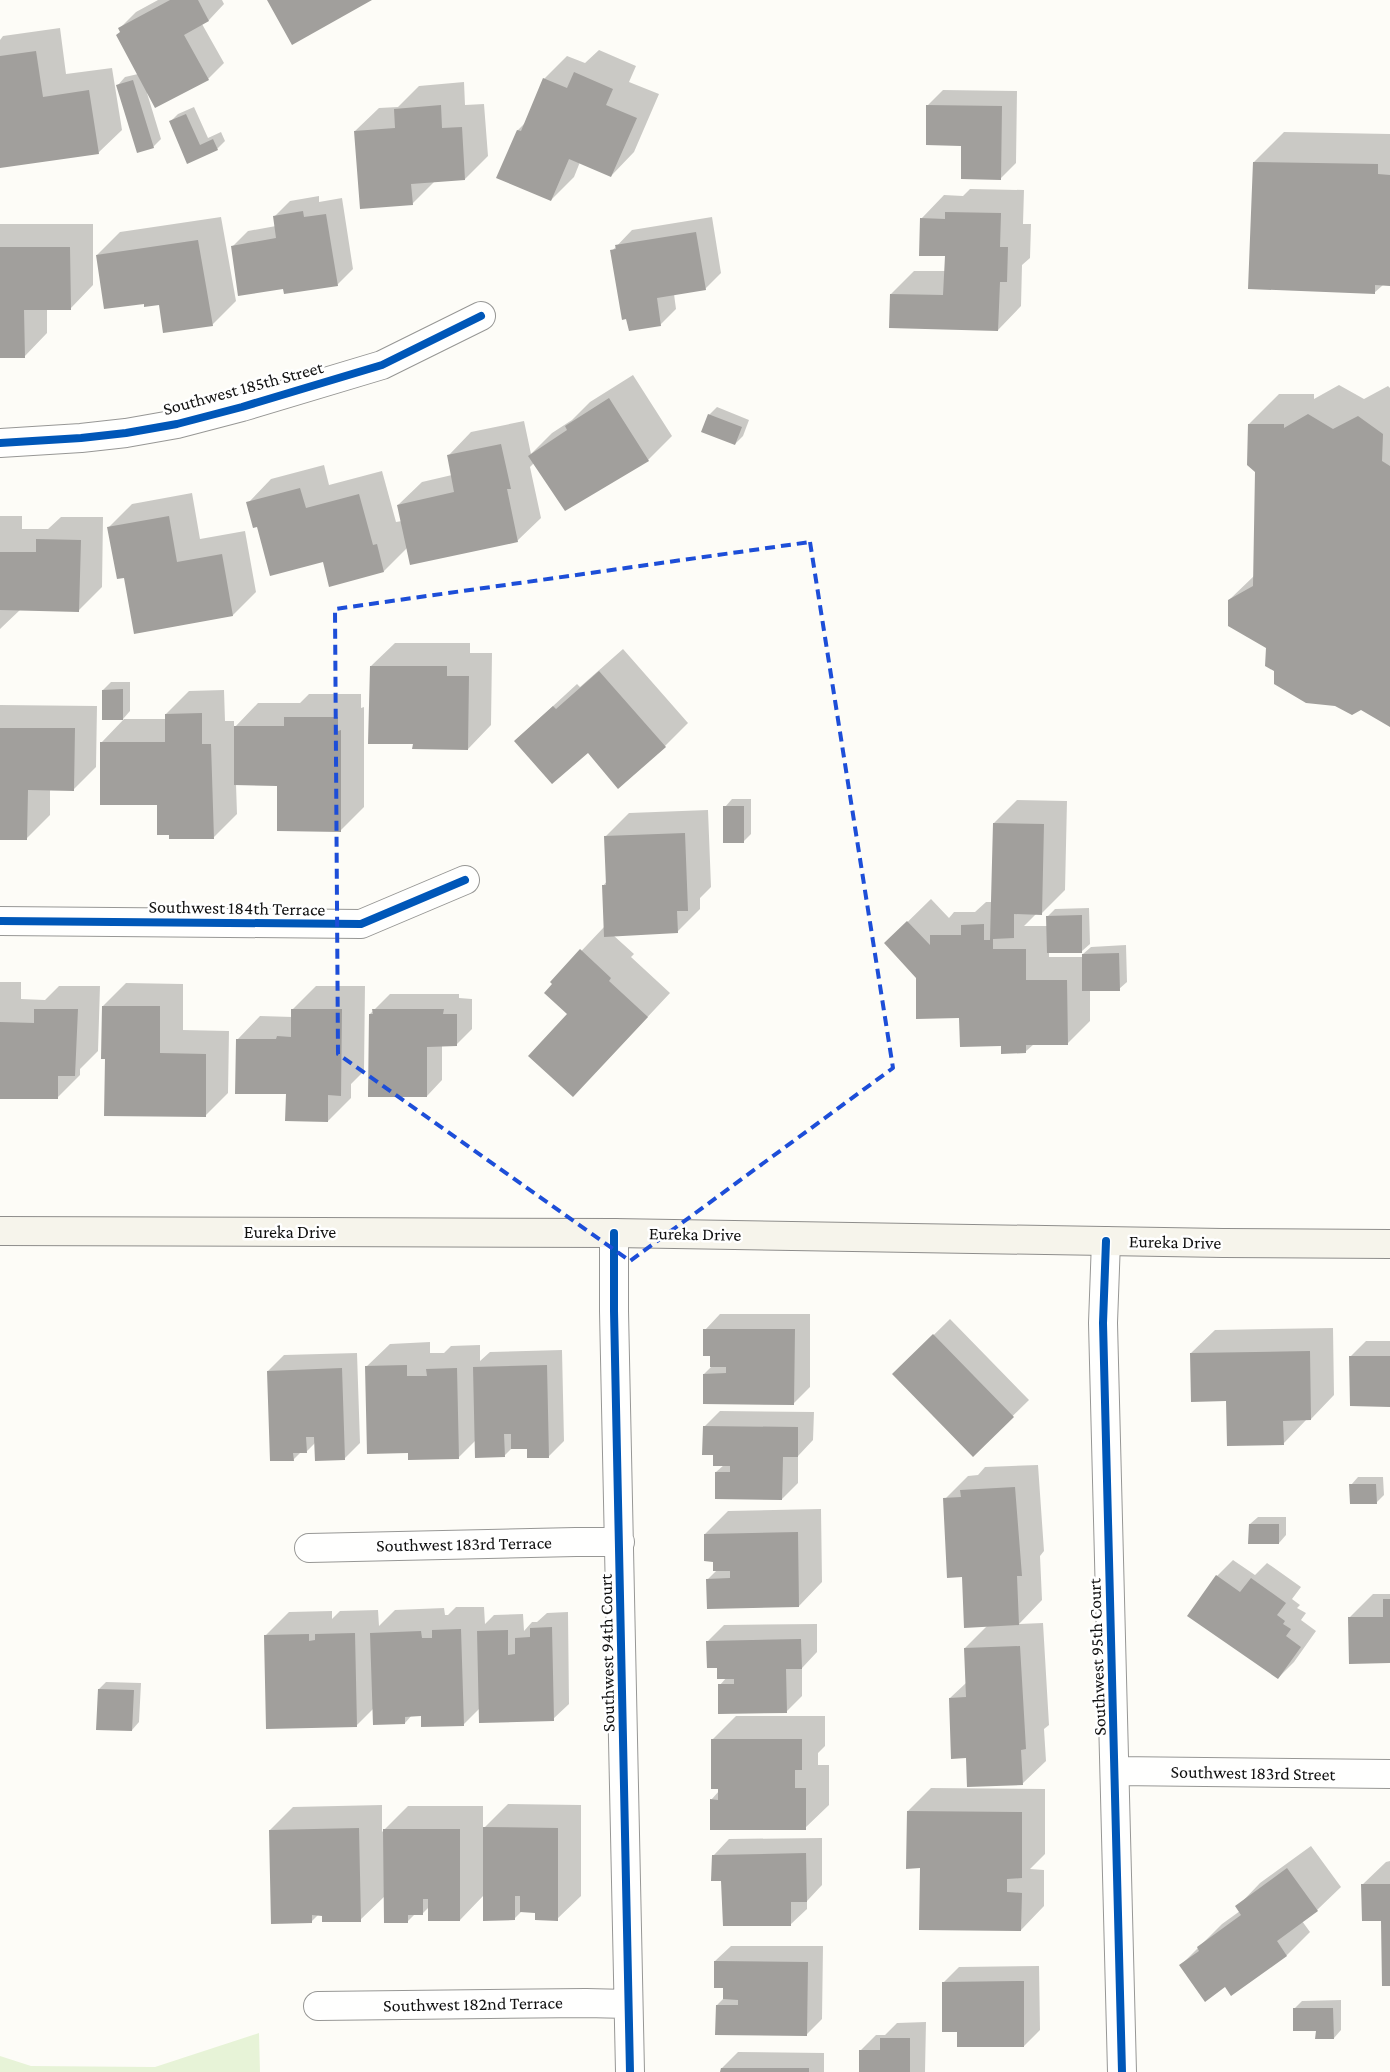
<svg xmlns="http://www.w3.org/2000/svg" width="1390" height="2072" viewBox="0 0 1390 2072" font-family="'Crimson Pro',serif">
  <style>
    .green { fill: #e7f3d7 }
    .shadow { fill: #0003 }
    .building { fill: #a19f9c }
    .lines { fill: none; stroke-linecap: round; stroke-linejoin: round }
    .minor-casing { stroke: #979795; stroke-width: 30 }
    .secondary-casing { stroke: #8e8d8b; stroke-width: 30 }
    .minor { stroke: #fffffe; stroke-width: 28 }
    .secondary { stroke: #f6f4eb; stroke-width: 28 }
    .cycleway-casing { stroke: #fff; stroke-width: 11 }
    .cycleway { stroke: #0057b8; stroke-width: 8 }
    .marked { fill: none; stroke: #1d4ed8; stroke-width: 4; stroke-dasharray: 10 6; stroke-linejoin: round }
    .labels { text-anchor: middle; stroke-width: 5; stroke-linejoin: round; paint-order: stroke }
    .street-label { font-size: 18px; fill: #111; stroke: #fff }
  </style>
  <rect width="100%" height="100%" fill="#fdfcf7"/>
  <path class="green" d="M 259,2033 L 260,2072 L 0,2072 L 0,2056 L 31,2066 L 155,2067 Z"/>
  <path class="shadow" d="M 158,0 L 222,0 L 224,4 L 209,20 L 202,24 L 224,63 L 208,79 L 147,93 L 161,139 L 153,147 L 118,85 L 125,77 L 138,74 L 120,28 L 136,12 Z
    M 60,28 L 66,74 L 112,68 L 122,130 L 98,153 L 0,167 L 0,40 L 3,36 Z
    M 599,50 L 636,66 L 629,82 L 659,94 L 634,152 L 611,176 L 580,162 L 574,177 L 551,200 L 498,178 L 518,130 L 525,123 L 544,79 L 567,56 L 585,63 Z
    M 464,82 L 465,105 L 484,104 L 488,156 L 465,179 L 435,181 L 412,204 L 355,131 L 379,108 L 398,107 L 419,86 Z
    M 943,90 L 1017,91 L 1016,163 L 1000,179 L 963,145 L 927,106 Z
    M 194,107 L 208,138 L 221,132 L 225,141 L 217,149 L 188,162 L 170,122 L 178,114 Z
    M 1284,132 L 1390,134 L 1390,285 L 1383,285 L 1374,293 L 1254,162 Z
    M 970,189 L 1024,190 L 1023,224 L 1031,224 L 1030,258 L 1022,265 L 1021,306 L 998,330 L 891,294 L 914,271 L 945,271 L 946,255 L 921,219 L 944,195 L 963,196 Z
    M 319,196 L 319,202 L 342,198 L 353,269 L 337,285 L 284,288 L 232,247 L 248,231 L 276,226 L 274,217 L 290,201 Z
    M 221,217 L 236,301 L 212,325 L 160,304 L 145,302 L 97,255 L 120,232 Z
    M 712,217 L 721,273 L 705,289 L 674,294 L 676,309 L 660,325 L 612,251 L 632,230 Z
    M 0,224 L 93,224 L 93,285 L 70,309 L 47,309 L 47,333 L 24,357 L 0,357 Z
    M 633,375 L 672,436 L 648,460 L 565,509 L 534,463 L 530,467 L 541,518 L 517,541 L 408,547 L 384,571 L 324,560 L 258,525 L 248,503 L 271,479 L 324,465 L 329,485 L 382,471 L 396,522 L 402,521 L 398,505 L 422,482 L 452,475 L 448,456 L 471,432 L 524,421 L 531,454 L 552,433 L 572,420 L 590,402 Z
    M 1339,385 L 1364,399 L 1388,386 L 1390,388 L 1390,726 L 1361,708 L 1275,671 L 1267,647 L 1229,600 L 1255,575 L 1257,471 L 1249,424 L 1279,394 L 1314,394 L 1314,399 Z
    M 717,407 L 749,420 L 743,436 L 735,444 L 709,415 Z
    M 192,493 L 200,539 L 245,531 L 256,592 L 233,615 L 135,633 L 125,576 L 109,527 L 132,504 Z
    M 0,516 L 22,516 L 22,529 L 48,529 L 61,517 L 103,517 L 102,587 L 79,610 L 21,609 L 0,629 Z
    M 395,643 L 470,643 L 470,653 L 492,653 L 491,725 L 468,749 L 414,743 L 371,666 Z
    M 623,649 L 688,723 L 665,746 L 588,752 L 515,741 L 577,684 L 580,687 Z
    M 111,682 L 130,682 L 130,711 L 123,719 L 103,690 Z
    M 224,690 L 225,721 L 234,721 L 234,728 L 258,703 L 300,703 L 309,694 L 361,694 L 361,708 L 364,707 L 364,807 L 341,830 L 278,784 L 236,784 L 237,814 L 214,837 L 170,834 L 158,803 L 101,743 L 124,719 L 166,719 L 166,714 L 189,691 Z
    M 0,705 L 97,706 L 96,767 L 73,790 L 50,790 L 50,815 L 26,839 L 0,838 Z
    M 732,799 L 751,799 L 751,834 L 743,842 L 725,807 Z
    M 1017,800 L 1067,801 L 1065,890 L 1042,913 L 1037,913 L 1024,926 L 1048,926 L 1048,916 L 1055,909 L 1089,908 L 1090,944 L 1082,951 L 1049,952 L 1049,957 L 1083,957 L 1083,954 L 1091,947 L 1126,945 L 1127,982 L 1119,989 L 1090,990 L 1090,1021 L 1067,1044 L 1034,1044 L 1025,1052 L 1002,1045 L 961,1017 L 917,977 L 886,943 L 931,899 L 949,918 L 954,912 L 975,912 L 986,902 L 992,902 L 994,823 Z
    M 708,810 L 711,887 L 700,898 L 700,909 L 677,932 L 613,935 L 634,954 L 631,957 L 670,993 L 596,1072 L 552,982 L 605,926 L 603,886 L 607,881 L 605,837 L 629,813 Z
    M 0,982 L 21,982 L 21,999 L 45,1000 L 59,986 L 100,986 L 98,1051 L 80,1069 L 80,1075 L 57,1098 L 0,1098 Z
    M 126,983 L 183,984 L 183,1030 L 229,1031 L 228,1093 L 205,1116 L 106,1058 L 103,1006 Z
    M 316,986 L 365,986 L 364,1071 L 351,1084 L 351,1098 L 328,1121 L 287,1093 L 237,1040 L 260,1016 L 293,1017 L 293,1009 Z
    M 390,994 L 459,994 L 459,998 L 472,999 L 472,1029 L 456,1045 L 442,1045 L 442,1080 L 427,1096 L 370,1014 Z
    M 720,1314 L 810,1314 L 810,1387 L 794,1403 L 704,1374 L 711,1367 L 711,1355 L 705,1330 Z
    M 950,1319 L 1029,1400 L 973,1455 L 894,1374 Z
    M 1333,1328 L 1334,1395 L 1311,1419 L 1307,1419 L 1283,1444 L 1191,1353 L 1215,1330 Z
    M 1366,1341 L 1390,1341 L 1390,1405 L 1350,1357 Z
    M 430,1342 L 430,1353 L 444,1353 L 451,1346 L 480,1345 L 480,1361 L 490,1352 L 562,1350 L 564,1441 L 549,1456 L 528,1448 L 512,1448 L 504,1456 L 476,1440 L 458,1458 L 409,1452 L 366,1367 L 390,1344 Z
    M 357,1353 L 360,1443 L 344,1459 L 315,1443 L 306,1452 L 301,1452 L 293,1460 L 268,1371 L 284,1355 Z
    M 720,1411 L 814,1412 L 813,1440 L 798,1456 L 798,1483 L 782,1499 L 716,1472 L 724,1465 L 714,1454 L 704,1427 Z
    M 1038,1465 L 1044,1551 L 1040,1556 L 1042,1600 L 1019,1624 L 1043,1623 L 1049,1725 L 1044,1729 L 1046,1761 L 1022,1784 L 968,1757 L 950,1698 L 966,1683 L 965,1648 L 988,1625 L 963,1576 L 945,1499 L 968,1476 L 978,1475 L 985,1467 Z
    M 1358,1477 L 1383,1477 L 1384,1495 L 1376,1503 L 1351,1485 Z
    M 821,1509 L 822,1582 L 799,1606 L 708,1579 L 717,1570 L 705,1534 L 728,1511 Z
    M 1258,1517 L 1286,1517 L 1286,1535 L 1279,1543 L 1250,1524 Z
    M 1233,1560 L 1255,1575 L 1267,1563 L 1301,1587 L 1292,1599 L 1300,1605 L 1297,1608 L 1306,1613 L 1301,1620 L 1316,1631 L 1294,1662 L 1278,1678 L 1189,1615 L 1217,1576 Z
    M 1373,1594 L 1390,1594 L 1390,1662 L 1349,1618 Z
    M 456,1607 L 484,1607 L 485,1624 L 494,1615 L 523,1614 L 524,1631 L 532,1622 L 537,1622 L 547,1613 L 568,1612 L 569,1704 L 553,1719 L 480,1708 L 463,1725 L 422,1715 L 412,1715 L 405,1723 L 373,1709 L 357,1725 L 266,1635 L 289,1612 L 332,1611 L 332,1619 L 340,1611 L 378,1610 L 379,1626 L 395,1610 L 444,1608 L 445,1615 L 448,1615 Z
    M 817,1624 L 817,1652 L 802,1668 L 802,1696 L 786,1712 L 720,1685 L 726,1678 L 718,1667 L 708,1641 L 724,1625 Z
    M 106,1682 L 141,1683 L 139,1722 L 132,1730 L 99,1689 Z
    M 736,1716 L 825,1716 L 825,1746 L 818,1753 L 818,1765 L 829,1765 L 829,1805 L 805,1828 L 711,1800 L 719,1791 L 712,1740 Z
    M 931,1788 L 1045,1789 L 1045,1854 L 1030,1869 L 1044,1870 L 1044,1906 L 1021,1930 L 921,1867 L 908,1811 Z
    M 508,1804 L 581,1805 L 581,1896 L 557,1919 L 536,1912 L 522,1911 L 514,1919 L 484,1895 L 460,1920 L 429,1907 L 422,1914 L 415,1914 L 408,1921 L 385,1896 L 360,1920 L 319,1914 L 311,1922 L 270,1830 L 293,1807 L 382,1805 L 382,1832 L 408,1806 L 483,1806 L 483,1829 Z
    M 822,1838 L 822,1885 L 807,1901 L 807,1909 L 791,1924 L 722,1879 L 714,1855 L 729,1839 Z
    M 1311,1846 L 1341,1887 L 1317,1910 L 1302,1921 L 1310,1932 L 1287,1955 L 1232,1994 L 1225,1985 L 1180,1966 L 1222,1924 L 1240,1911 L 1237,1907 L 1260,1883 Z
    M 1390,1861 L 1390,1985 L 1382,1920 L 1362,1885 L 1386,1862 Z
    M 731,1946 L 823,1946 L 822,2019 L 806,2035 L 717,2005 L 724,1998 L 725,1987 L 715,1961 Z
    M 1039,1966 L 1040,2030 L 1024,2046 L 959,2031 L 943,1983 L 959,1967 Z
    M 1341,2000 L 1341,2030 L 1334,2038 L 1294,2009 L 1302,2001 Z
    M 926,2022 L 925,2072 L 860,2072 L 860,2051 L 876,2035 L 885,2035 L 897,2023 Z
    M 738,2052 L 824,2053 L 824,2072 L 722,2072 L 722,2068 Z"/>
  <path class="building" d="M 170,0 L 198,0 L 209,21 L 184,35 L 209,80 L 155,108 L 116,35 L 120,32 L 118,28 Z
    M 267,0 L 372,0 L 292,45 Z
    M 36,51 L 43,97 L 89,90 L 99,154 L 0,168 L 0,56 Z
    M 574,72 L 613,89 L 606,105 L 637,118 L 611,177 L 569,159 L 551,201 L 496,178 L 517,130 L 521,131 L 543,78 L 567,88 Z
    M 133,80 L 154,148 L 137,153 L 116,85 Z
    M 441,105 L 442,128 L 462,127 L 465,180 L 411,184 L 413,205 L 360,209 L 354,131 L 395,128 L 394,109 Z
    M 926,105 L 1002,106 L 1001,180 L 961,179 L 961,146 L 926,145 Z
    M 186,114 L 200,145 L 213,139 L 218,150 L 187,164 L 169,121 Z
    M 1253,162 L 1378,164 L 1378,174 L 1390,175 L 1390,286 L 1375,285 L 1375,294 L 1248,289 Z
    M 303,211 L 304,217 L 326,214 L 338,286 L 284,294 L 283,289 L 238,296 L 231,246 L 276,238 L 273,216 Z
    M 945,212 L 1001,213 L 1000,247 L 1008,247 L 1007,282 L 1000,282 L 998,331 L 889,328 L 890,294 L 943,295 L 945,256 L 919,256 L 920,218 L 945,219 Z
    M 696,232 L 706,290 L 657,298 L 661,326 L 629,331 L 626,319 L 622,320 L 610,250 L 616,249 L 615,245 Z
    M 198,240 L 213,326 L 163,333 L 159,305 L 144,307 L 144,304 L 104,309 L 96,255 Z
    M 0,247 L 70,247 L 71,310 L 24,310 L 25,358 L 0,358 Z
    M 609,398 L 649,461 L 565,511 L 528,456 L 567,430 L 565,426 Z
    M 708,414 L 742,427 L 735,445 L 701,432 Z
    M 1308,414 L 1333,429 L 1358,416 L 1383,434 L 1382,461 L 1390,466 L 1390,727 L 1361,710 L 1352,715 L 1335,706 L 1306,703 L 1274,684 L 1274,671 L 1265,666 L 1266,648 L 1228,626 L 1228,600 L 1253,586 L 1255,472 L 1247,465 L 1248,424 L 1284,424 L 1284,428 Z
    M 501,444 L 511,489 L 507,489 L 518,542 L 410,565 L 397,505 L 454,492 L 447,455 Z
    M 300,488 L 306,508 L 359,494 L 373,545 L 377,544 L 384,572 L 329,587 L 323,562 L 270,576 L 257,527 L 253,528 L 246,502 Z
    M 169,516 L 177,562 L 222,554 L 233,616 L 134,634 L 124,578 L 117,579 L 107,527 Z
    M 36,539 L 81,540 L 79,612 L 0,610 L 0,552 L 36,552 Z
    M 370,666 L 447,666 L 447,676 L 469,676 L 468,750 L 412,749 L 413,744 L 368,744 Z
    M 599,671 L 666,747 L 618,789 L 588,753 L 552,784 L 514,741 L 553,706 L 556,709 Z
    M 123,689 L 123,720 L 102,720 L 102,690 Z
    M 202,713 L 202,744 L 211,744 L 214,839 L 169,839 L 169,835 L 157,835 L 157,805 L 100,805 L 100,742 L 165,742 L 165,714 Z
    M 284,717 L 338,717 L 338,731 L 341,730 L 341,832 L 277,831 L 277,786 L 234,785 L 234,726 L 284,726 Z
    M 0,728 L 75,728 L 74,791 L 28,790 L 27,840 L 0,840 Z
    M 723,806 L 744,806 L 744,843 L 723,843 Z
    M 993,823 L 1044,824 L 1042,915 L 1014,914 L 1014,938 L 993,939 L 993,949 L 1026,949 L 1026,980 L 1067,980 L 1068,1045 L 1026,1045 L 1026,1053 L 1001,1054 L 1001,1046 L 960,1047 L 959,1018 L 916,1019 L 916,978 L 884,943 L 907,921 L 930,945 L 930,935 L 961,935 L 961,925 L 984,924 L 984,940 L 990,940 Z
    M 685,833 L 688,911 L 677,911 L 678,933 L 604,937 L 602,885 L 606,885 L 604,836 Z
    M 1082,915 L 1082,953 L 1047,953 L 1046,916 Z
    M 580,949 L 611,978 L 609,981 L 648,1017 L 573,1097 L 528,1056 L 567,1014 L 544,993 L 552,984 L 550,982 Z
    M 1119,953 L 1120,991 L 1082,991 L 1082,954 Z
    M 102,1006 L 160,1006 L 160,1053 L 206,1054 L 206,1117 L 104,1116 L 105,1059 L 101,1059 Z
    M 34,1009 L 78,1009 L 75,1076 L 58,1076 L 58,1099 L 0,1099 L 0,1022 L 34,1023 Z
    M 291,1009 L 342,1009 L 341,1096 L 328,1095 L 328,1122 L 285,1121 L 286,1094 L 235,1094 L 236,1039 L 276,1039 L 277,1036 L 291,1037 Z
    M 372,1009 L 444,1009 L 443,1014 L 457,1014 L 457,1046 L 427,1047 L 427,1097 L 368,1097 L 369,1014 L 373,1014 Z
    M 703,1329 L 795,1329 L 794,1405 L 703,1404 L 703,1374 L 726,1373 L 726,1367 L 710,1367 L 710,1356 L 703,1356 Z
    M 933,1334 L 1014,1417 L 973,1457 L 892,1374 Z
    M 1310,1351 L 1311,1420 L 1283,1421 L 1284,1445 L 1227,1446 L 1226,1401 L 1191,1402 L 1190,1353 Z
    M 1349,1356 L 1390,1356 L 1390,1407 L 1350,1406 Z
    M 407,1365 L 407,1376 L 427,1376 L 426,1369 L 457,1368 L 459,1459 L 408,1460 L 408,1453 L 367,1454 L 365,1366 Z
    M 547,1365 L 549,1458 L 527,1458 L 527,1449 L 511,1449 L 511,1434 L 504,1434 L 505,1457 L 475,1458 L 473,1367 Z
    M 342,1368 L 345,1460 L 315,1461 L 314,1437 L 306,1437 L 307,1453 L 293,1453 L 294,1461 L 270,1461 L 267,1371 Z
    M 703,1426 L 798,1427 L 798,1457 L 783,1457 L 782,1500 L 715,1499 L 715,1472 L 730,1472 L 730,1466 L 713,1466 L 713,1455 L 702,1455 Z
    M 1349,1484 L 1376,1484 L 1377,1504 L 1350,1504 Z
    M 1015,1487 L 1022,1576 L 1017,1576 L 1019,1625 L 964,1628 L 962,1577 L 947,1578 L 943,1498 L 961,1497 L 960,1490 Z
    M 1249,1524 L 1279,1524 L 1279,1544 L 1248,1544 Z
    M 798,1532 L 799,1607 L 707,1609 L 706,1579 L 730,1578 L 730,1571 L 713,1571 L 713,1562 L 704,1561 L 704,1534 Z
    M 1216,1575 L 1240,1592 L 1251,1578 L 1286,1603 L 1277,1615 L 1285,1621 L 1283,1624 L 1291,1629 L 1286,1636 L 1301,1647 L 1278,1679 L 1187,1616 Z
    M 1383,1599 L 1390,1599 L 1390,1663 L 1349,1664 L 1348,1617 L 1383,1617 Z
    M 552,1627 L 554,1721 L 479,1723 L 477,1631 L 508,1630 L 508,1655 L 515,1654 L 515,1638 L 530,1637 L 530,1628 Z
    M 461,1629 L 464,1726 L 421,1727 L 421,1716 L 405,1717 L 405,1724 L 373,1725 L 370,1633 L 421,1631 L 422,1638 L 432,1638 L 432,1630 Z
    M 355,1633 L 357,1727 L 266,1729 L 264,1635 L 309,1634 L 309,1641 L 315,1640 L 315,1634 Z
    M 801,1639 L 802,1669 L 786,1669 L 787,1713 L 718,1714 L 718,1684 L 734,1684 L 734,1679 L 717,1679 L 717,1668 L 707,1668 L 706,1641 Z
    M 1020,1646 L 1026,1749 L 1021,1750 L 1023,1785 L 967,1787 L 966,1758 L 951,1759 L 949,1698 L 966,1697 L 964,1648 Z
    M 98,1689 L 134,1690 L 132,1731 L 96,1730 Z
    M 711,1739 L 802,1739 L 802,1770 L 795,1770 L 795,1788 L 806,1788 L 806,1830 L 710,1830 L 710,1799 L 718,1800 L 718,1789 L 711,1789 Z
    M 907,1811 L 1022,1812 L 1022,1878 L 1007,1879 L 1007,1892 L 1022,1893 L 1021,1931 L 919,1930 L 920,1868 L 906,1869 Z
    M 483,1827 L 558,1828 L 558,1921 L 535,1920 L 535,1913 L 520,1912 L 520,1896 L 515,1896 L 515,1920 L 483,1921 Z
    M 359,1828 L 361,1922 L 322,1922 L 322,1916 L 312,1915 L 312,1923 L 271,1924 L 269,1830 Z
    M 383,1829 L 460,1829 L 460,1921 L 428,1921 L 428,1899 L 423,1899 L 423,1915 L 408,1915 L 408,1923 L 384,1923 Z
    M 806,1853 L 807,1902 L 791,1902 L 791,1926 L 723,1926 L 721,1881 L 711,1881 L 712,1855 Z
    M 1287,1868 L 1318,1911 L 1277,1941 L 1287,1956 L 1231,1996 L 1225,1987 L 1205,2002 L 1179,1965 L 1199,1951 L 1197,1947 L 1241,1915 L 1235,1906 Z
    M 1361,1884 L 1390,1884 L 1390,1986 L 1382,1986 L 1381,1921 L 1362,1921 Z
    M 714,1961 L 808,1962 L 807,2036 L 715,2035 L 716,2005 L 738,2005 L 738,2000 L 723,1999 L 723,1988 L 714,1988 Z
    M 1024,1981 L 1024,2047 L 957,2047 L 957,2032 L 942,2032 L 942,1982 Z
    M 1293,2008 L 1333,2008 L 1334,2039 L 1315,2039 L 1316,2031 L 1293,2031 Z
    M 880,2038 L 910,2038 L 910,2072 L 859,2072 L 859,2050 L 880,2050 Z
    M 721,2068 L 809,2068 L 809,2072 L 720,2072 Z"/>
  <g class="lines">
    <defs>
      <path id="minor" d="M 0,443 L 81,438 L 126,433 L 177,424 L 242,407 L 382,365 L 481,316
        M 0,921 L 361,924 L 465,880
        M 614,1233 L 614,1311 L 630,2072
        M 1106,1241 L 1103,1323 L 1122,2072
        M 309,1548 L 576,1542 L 620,1542
        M 1116,1771 L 1390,1774
        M 318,2006 L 586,2003 L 628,2004"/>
      <path id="secondary" d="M 0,1231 L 614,1233 L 1223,1243 L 1390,1244"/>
    </defs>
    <use href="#minor" class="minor-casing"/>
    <use href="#secondary" class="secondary-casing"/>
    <use href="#minor" class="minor"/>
    <use href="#secondary" class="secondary"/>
    <defs>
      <path id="cycleway" d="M 0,443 L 81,438 L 126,433 L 177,424 L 242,407 L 382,365 L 481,316
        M 0,921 L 361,924 L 465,880
        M 614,1233 L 614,1311 L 630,2072
        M 1106,1241 L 1103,1323 L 1122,2072"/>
    </defs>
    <use href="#cycleway" class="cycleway-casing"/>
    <use href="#cycleway" class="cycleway"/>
  </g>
  <path class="marked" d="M 810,542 L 893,1068 L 630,1261 L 338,1054 L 335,609 Z"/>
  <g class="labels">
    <g class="street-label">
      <text transform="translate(243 388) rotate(-15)" y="6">Southwest 185th Street</text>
      <text transform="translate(237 908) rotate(1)" y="6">Southwest 184th Terrace</text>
      <text x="290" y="1238">Eureka Drive</text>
      <text transform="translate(695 1234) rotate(1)" y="6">Eureka Drive</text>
      <text transform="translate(1175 1242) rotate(1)" y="6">Eureka Drive</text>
      <text transform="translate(464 1544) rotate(-1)" y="6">Southwest 183rd Terrace</text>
      <text transform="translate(607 1653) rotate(-91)" y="6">Southwest 94th Court</text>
      <text transform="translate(1097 1657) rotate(-92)" y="6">Southwest 95th Court</text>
      <text transform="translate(1253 1773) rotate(1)" y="6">Southwest 183rd Street</text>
      <text transform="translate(473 2004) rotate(-1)" y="6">Southwest 182nd Terrace</text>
    </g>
  </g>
</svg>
